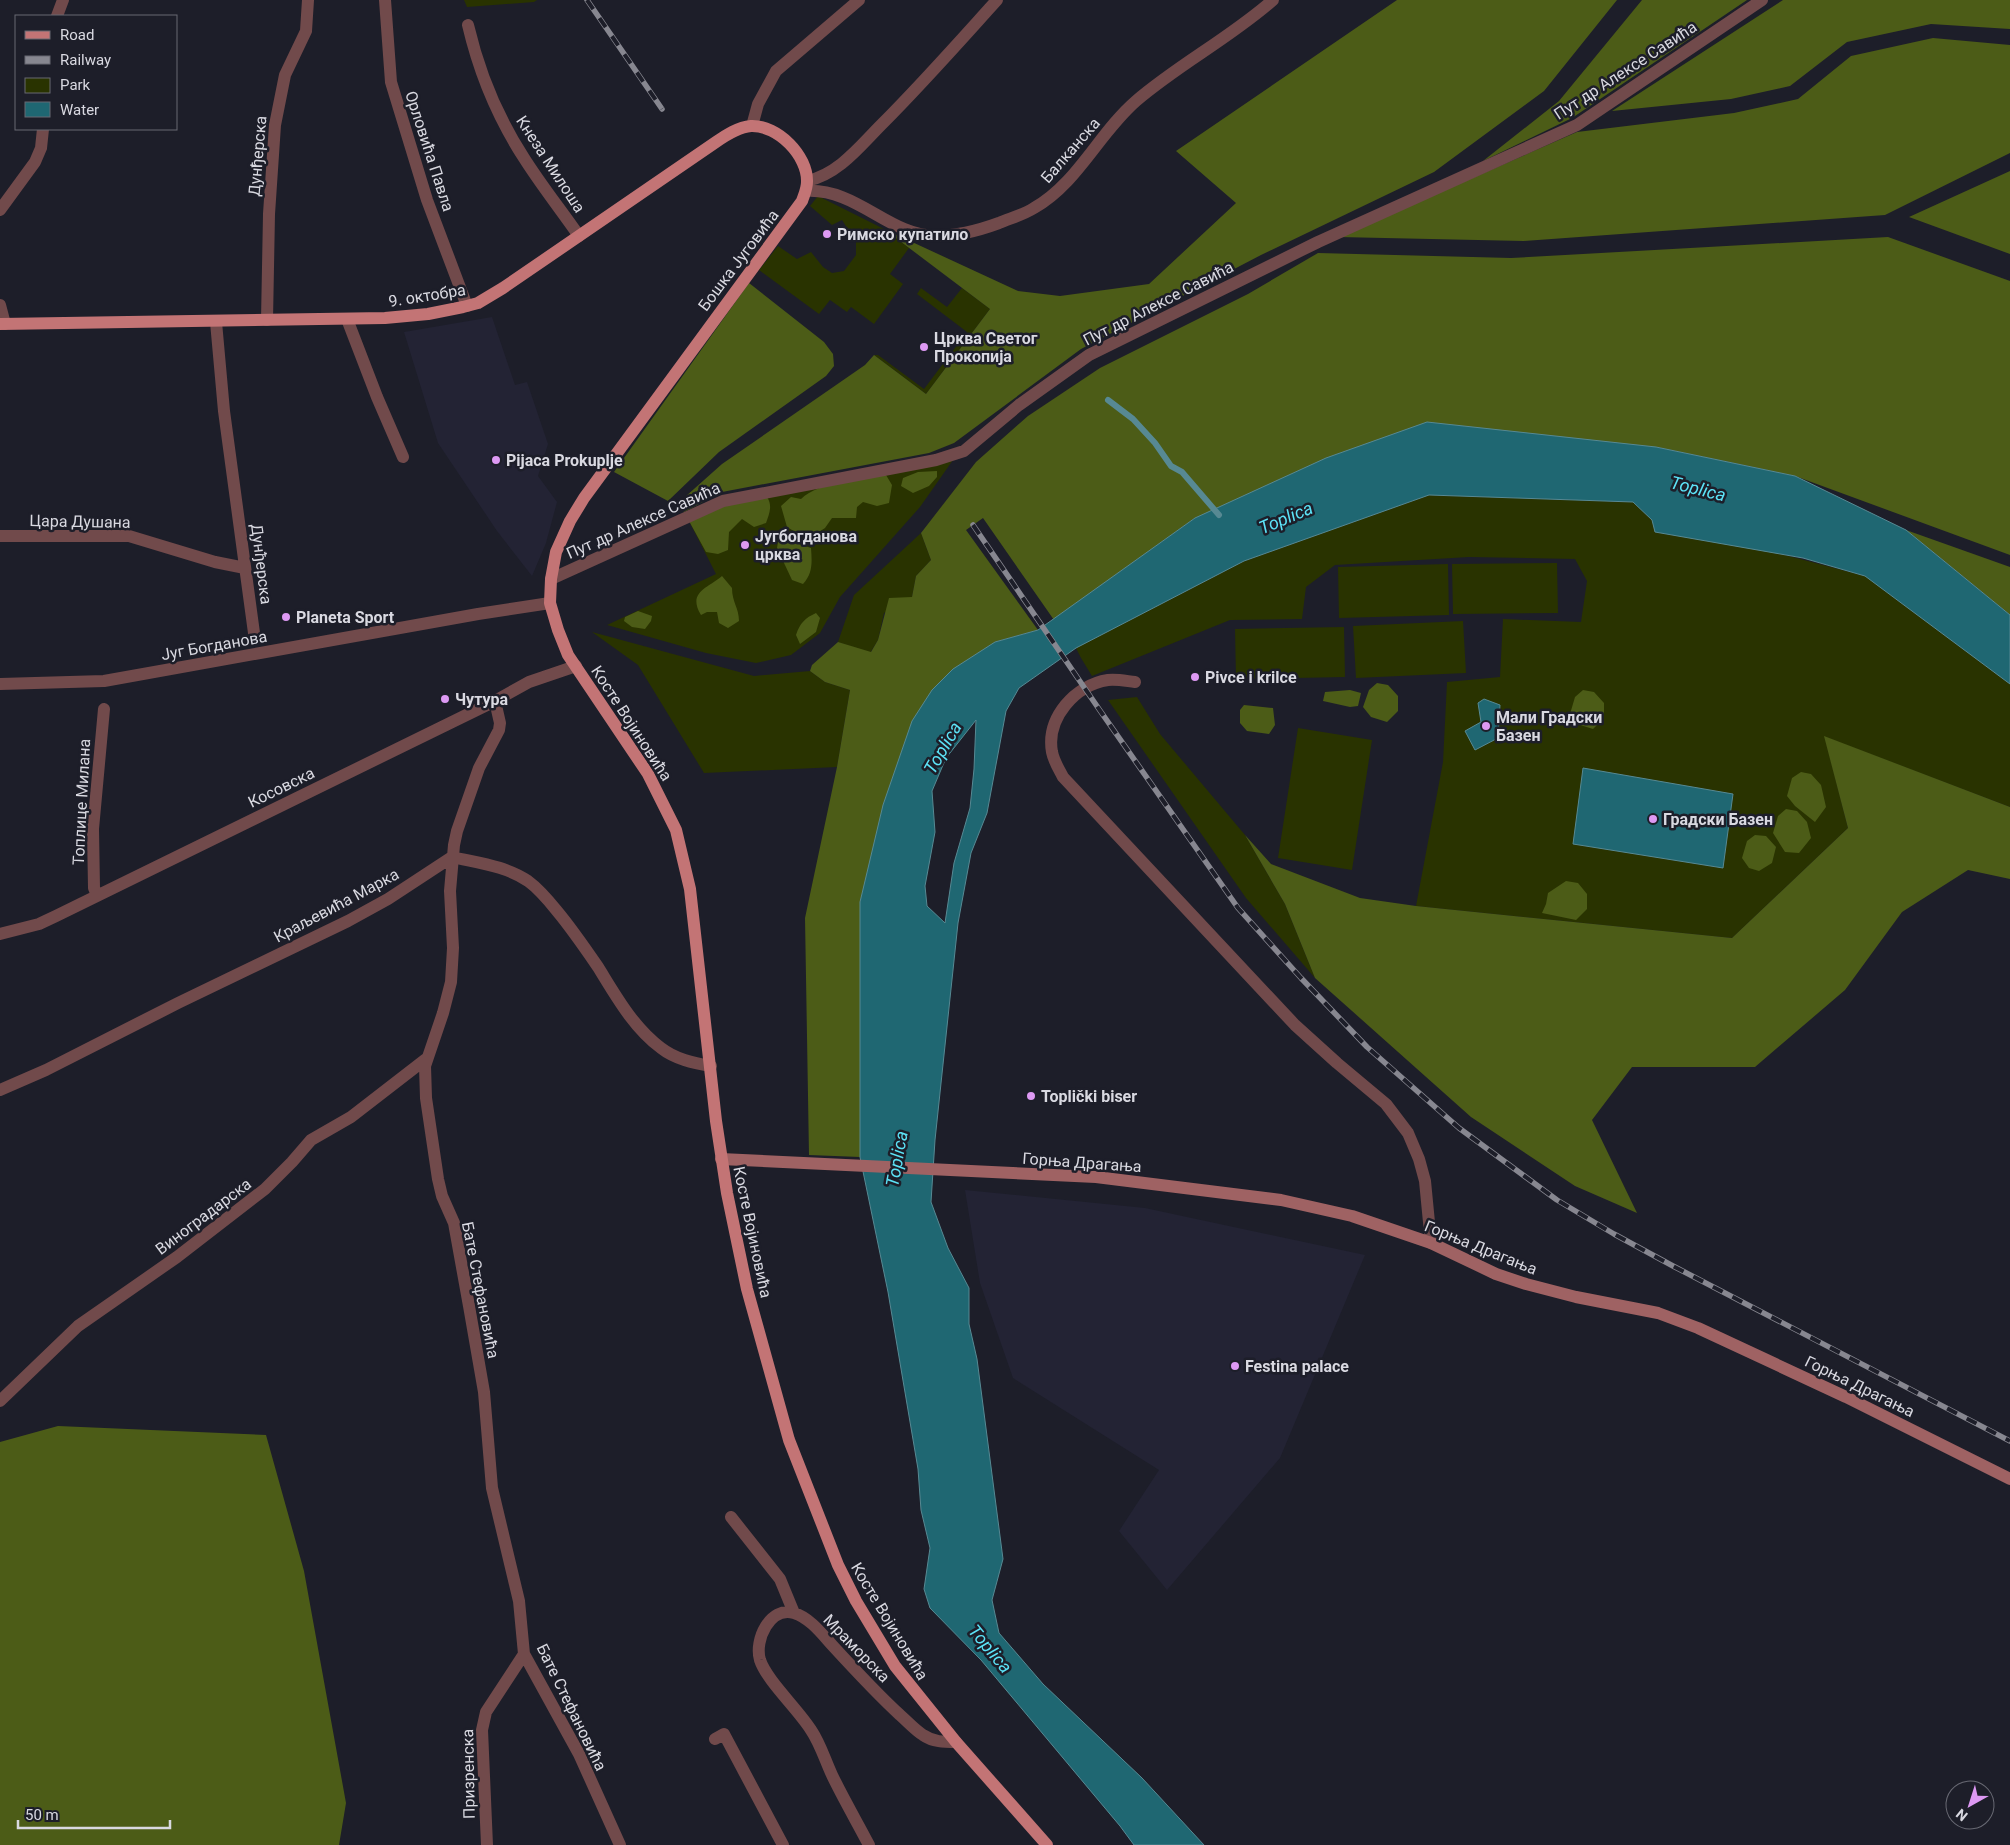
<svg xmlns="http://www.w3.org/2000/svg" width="2010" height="1845" viewBox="0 0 2010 1845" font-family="Roboto,sans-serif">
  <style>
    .built { fill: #232334 }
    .green { fill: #293300 }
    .forest { fill: #4c5c17 }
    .water { fill: #1f6772; stroke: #578993; fill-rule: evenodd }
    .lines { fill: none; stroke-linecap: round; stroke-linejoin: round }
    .stream { stroke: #578993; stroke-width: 6 }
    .street { stroke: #714a4b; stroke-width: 12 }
    .secondary { stroke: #9f6263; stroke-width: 12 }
    .primary { stroke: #c37475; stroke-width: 12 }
    .rail-casing { stroke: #878790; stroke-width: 5.5 }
    .rail { stroke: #1d1e29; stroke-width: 4; stroke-dasharray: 11; stroke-linecap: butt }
    .poi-dot { fill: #dd99f3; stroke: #1d1e29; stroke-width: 2 }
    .labels { text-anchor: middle; stroke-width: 5; stroke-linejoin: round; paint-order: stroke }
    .street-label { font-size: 16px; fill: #d9d9e1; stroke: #1d1e29 }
    .poi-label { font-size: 16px; font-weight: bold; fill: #d9d9e1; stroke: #1d1e29; text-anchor: start }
    .water-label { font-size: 18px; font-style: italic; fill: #5ce2f6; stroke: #1d1e29 }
  </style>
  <rect width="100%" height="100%" fill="#1d1e29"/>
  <path class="built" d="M 492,317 L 515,385 L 527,382 L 548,444 L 538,476 L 557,502 L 546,543 L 532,576 L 497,531 L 438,443 L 404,332 Z
    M 965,1190 L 1145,1208 L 1365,1255 L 1280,1458 L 1167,1590 L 1119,1531 L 1159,1470 L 1013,1378 L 980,1283 Z"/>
  <path class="green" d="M 464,0 L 537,0 L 534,2 L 467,7 Z
    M 818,196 L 884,229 L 909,248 L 890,274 L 903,284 L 874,324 L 851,307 L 847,312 L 830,300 L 819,314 L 759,270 L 778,246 L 797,259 L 811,252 L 823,267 L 832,273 L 844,271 L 856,255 L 856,242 L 842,220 L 832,225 L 810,206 Z
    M 921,288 L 947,307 L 962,288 L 990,309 L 926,394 L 874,355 L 878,355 L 924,389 L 967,332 L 917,294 Z
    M 953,460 L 920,507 L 840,597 L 820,633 L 791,655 L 756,663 L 706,653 L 607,625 L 716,574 L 689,521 L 724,505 Z
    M 1429,495 L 1633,502 L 1652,520 L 1865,576 L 2010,684 L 2010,807 L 1825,737 L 1848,828 L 1732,938 L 1416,906 L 1443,762 L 1447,682 L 1500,677 L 1503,619 L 1581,622 L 1587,581 L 1575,559 L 1469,557 L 1335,565 L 1306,587 L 1302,619 L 1230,620 L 1092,676 L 1081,658 L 1076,648 L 1244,561 Z
    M 921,533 L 931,560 L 916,576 L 912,597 L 884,613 L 878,640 L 870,653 L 838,642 L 854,595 Z
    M 1557,563 L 1558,613 L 1453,614 L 1452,564 Z
    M 1448,564 L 1449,615 L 1339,618 L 1338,567 Z
    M 1463,621 L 1466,673 L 1356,678 L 1353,626 Z
    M 1344,627 L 1345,677 L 1236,679 L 1235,629 Z
    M 592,632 L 754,676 L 810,671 L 825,682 L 850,690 L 837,767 L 704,773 L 638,665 Z
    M 1137,697 L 1160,734 L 1245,835 L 1285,904 L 1315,978 L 1246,898 L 1108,700 Z
    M 1298,728 L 1372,740 L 1352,870 L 1278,858 Z"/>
  <path class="forest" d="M 1397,0 L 1617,0 L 1544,91 L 1434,172 L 1261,255 L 1081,349 L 954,443 L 929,453 L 722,492 L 684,512 L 682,508 L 676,505 L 722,464 L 865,365 L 874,355 L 926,394 L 990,309 L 884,229 L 1018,291 L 1060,296 L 1149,284 L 1236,203 L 1176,151 Z
    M 1642,0 L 1747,0 L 1572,118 L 1483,161 L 1559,101 Z
    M 1783,0 L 2010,0 L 2010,29 L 1931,24 L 1847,42 L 1790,86 L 1731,99 L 1612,111 Z
    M 1933,38 L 2010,45 L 2010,153 L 1885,215 L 1524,241 L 1338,237 L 1577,132 L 1734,113 L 1798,99 L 1851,56 Z
    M 2010,171 L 2010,254 L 1909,217 Z
    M 1888,237 L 2010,281 L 2010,555 L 1795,476 L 1656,447 L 1195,518 L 1054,620 L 983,518 L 966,530 L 1038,630 L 995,642 L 860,902 L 860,1157 L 809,1155 L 805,918 L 837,767 L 850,690 L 825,682 L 810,671 L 812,665 L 838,642 L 871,652 L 878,640 L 889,598 L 912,597 L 916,576 L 931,560 L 921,533 L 976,462 L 1028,416 L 1100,368 L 1248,294 L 1318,253 L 1511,258 Z
    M 749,283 L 824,342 L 833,354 L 834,366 L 826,376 L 719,452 L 668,501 L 614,472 Z
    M 937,471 L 937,477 L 929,486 L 913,493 L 901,486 L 903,478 L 918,472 Z
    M 886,475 L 892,485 L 889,503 L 877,506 L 863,502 L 857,507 L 856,518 L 832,518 L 825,528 L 811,537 L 797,533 L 787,527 L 781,506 L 791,497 L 801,499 C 820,481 861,479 886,475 Z
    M 767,497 C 773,506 769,514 766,523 L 754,527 L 742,519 L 729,532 L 728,550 L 718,554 L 706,552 L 689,521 L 724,505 Z
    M 1906,530 L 2010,567 L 2010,615 Z
    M 784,539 L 811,548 C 812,562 813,573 803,584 L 792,580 L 777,548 L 778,542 Z
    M 722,576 L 732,588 C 732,602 739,608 739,621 L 728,628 L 719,623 L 717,612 L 707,612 L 701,615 C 687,592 708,588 722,576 Z
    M 638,611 L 652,616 L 651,621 L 645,629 L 632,627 L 624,621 L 625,617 Z
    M 816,613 L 820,618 L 816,632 L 800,644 L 796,635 C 800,623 805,618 816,613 Z
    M 1377,683 L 1388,685 L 1398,696 L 1398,711 L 1387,722 L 1371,717 L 1363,707 L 1369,690 Z
    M 1350,690 L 1361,693 L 1358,706 L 1350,707 L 1323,701 L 1325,692 Z
    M 1583,690 L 1594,692 L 1604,703 L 1604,718 L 1593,729 L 1577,724 L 1570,714 L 1575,697 Z
    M 1244,705 L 1273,708 L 1275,725 L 1269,734 L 1247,731 L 1240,723 L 1240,710 Z
    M 1824,736 L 2010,807 L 2010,879 L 1968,870 L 1902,912 L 1845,990 L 1755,1067 L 1632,1067 L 1592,1120 L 1637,1213 L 1575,1186 L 1471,1117 L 1315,978 L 1285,904 L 1245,835 L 1271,864 L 1360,898 L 1416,906 L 1732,938 L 1848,828 Z
    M 1801,772 L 1811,774 L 1821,785 L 1826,807 L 1815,822 L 1795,806 L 1787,796 L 1792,778 Z
    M 1786,809 L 1797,811 L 1807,822 L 1811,838 L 1799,853 L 1785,852 L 1773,833 L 1778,816 Z
    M 1755,835 L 1766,836 L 1776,847 L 1772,863 L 1759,871 L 1749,868 L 1742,858 L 1747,841 Z
    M 1566,881 L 1578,883 L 1587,894 L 1587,909 L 1576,920 L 1542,913 L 1546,904 L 1548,893 Z
    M 58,1426 L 266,1435 L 304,1571 L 346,1803 L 339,1845 L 0,1845 L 0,1442 Z"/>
  <path class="water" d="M 1427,422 L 1656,447 L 1795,476 L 1906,530 L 2010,615 L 2010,684 L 1865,576 L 1803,558 L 1655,532 L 1652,520 L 1633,502 L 1429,495 L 1244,561 L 1076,648 L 1019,688 L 1006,711 L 987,813 L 971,853 L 958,923 L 935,1140 L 931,1202 L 948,1248 L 969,1288 L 969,1324 L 977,1359 L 1003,1559 L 992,1600 L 999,1633 L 1043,1684 L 1142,1778 L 1204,1845 L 1134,1845 L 1120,1826 L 981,1660 L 930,1608 L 924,1589 L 930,1548 L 921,1510 L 918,1469 L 888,1292 L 860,1157 L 860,902 L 883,805 L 912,721 L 932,690 L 953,669 L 995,642 L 1038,630 L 1195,518 L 1326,458 ZM 976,720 L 974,769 L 970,808 L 954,863 L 945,923 L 927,906 L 925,886 L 935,832 L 932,791 L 946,758 Z
    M 1484,699 L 1500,705 L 1498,738 L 1475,750 L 1465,731 L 1481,722 L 1478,703 Z
    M 1583,768 L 1733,794 L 1723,868 L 1573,844 Z"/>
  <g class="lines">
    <path class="stream" d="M 1108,400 L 1133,419 L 1155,443 L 1171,466 L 1182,472 L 1219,515"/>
    <path class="street" d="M 385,0 L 391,82 L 427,200 L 467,306
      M 57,16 L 63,0
      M 468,25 C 479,72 498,118 524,158 C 541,185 561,210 579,236
      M 752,126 L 758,104 L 776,71 L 859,0
      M 807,181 C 839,174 860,146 882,124 C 922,84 959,42 997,0
      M 806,191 C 857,188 889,236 936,236 C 957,236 980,230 999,223 C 1011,218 1023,215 1034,208 C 1077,184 1099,133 1136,101 C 1179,64 1230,38 1273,0
      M 0,210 L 35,162 L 41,148 L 43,129
      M 0,305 L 5,324
      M 347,319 L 377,397 L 403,457
      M 267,320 L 269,214 L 275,125 L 285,75 L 306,31 L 308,0
      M 216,322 L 224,411 L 254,633
      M 0,536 L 129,536 L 215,562 L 245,568
      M 551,579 L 723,501 L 936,460 L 964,451 L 1019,405 L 1089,355 L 1318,242 L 1577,125 L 1762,0
      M 1135,682 C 1126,681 1117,679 1108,680 C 1075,685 1046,718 1052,752 C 1054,762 1059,769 1063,777 L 1295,1025 L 1337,1063 L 1386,1104 L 1408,1133 L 1419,1159 L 1425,1181 L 1431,1243
      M 0,684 L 104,681 L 478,614 L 550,603
      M 495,701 L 500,723 L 499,730 L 479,768 L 457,831 L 454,845 L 450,891 L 453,948 L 451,982 L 443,1013 L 425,1066 L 426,1098 L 438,1179 L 442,1196 L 454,1223 L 469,1306 L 484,1392 L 492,1488 L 519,1601 L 524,1654 L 579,1754 L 620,1845
      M 97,896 L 94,888 L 93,829 L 104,709
      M 0,934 L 39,924 L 56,916 L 495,701 L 529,682 L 576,666
      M 0,1090 L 46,1070 L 178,1003 L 348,921 L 388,899 L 452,857 C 478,863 506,866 528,881 C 539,889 549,901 557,911 C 572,929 585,948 598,967 C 616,996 633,1027 661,1048 C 675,1059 693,1063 711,1066
      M 0,1401 L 78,1326 L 177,1257 L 265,1189 L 292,1162 L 311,1140 L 351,1117 L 426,1059
      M 731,1517 L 780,1579 L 794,1613
      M 715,1739 L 724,1734 L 783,1845
      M 487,1845 L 482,1730 L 486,1712 L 524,1654
      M 869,1845 C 857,1822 843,1798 832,1775 C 825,1760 820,1743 811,1730 C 798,1709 767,1681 760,1660 C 754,1640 770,1606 794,1613 C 810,1618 822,1634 832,1645 C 854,1669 876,1693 900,1715 C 908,1722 915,1730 923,1735 C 933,1742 944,1742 956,1742"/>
    <path class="secondary" d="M 721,1159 L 1096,1177 L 1281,1200 L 1352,1216 L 1431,1243 L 1496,1274 L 1526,1284 L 1576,1297 L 1658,1313 L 1698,1328 L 1846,1397 L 2010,1479"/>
    <path class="primary" d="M 0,324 L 385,318 L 428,314 L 463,307 L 478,303 L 503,288 L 716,142 C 726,135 738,127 751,126 C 778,125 808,156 807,182 C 807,189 804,195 802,201 L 584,498 L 570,521 L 556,552 L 551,579 L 550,603 L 558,630 L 568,655 L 648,774 L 676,830 L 690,889 L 716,1121 L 727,1193 L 747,1289 L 789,1440 L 838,1565 L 856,1601 L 895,1666 L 956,1742 L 1047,1845"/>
    <defs>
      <path id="rail" d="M 587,0 L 662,109
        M 973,525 L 1101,712 L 1238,908 L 1301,978 L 1367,1047 L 1459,1128 L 1557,1200 L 1614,1234 L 1673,1266 L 2010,1441"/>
    </defs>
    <use href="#rail" class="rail-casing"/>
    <use href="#rail" class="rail"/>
  </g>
  <g class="poi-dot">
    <circle cx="827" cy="234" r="5"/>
    <circle cx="924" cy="347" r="5"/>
    <circle cx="496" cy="460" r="5"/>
    <circle cx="745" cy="545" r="5"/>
    <circle cx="286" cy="617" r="5"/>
    <circle cx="1195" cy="677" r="5"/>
    <circle cx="445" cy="699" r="5"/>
    <circle cx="1486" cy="726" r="5"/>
    <circle cx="1653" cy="819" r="5"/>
    <circle cx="1031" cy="1096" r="5"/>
    <circle cx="1235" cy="1366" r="5"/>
  </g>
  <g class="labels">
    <g class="street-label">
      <text transform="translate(1625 70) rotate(-33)" y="6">Пут др Алексе Савића</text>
      <text transform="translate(1070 150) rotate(-49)" y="6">Балканска</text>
      <text transform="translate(430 151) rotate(72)" y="6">Орловића Павла</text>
      <text transform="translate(257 156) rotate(-85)" y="6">Дунђерска</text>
      <text transform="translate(551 164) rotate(57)" y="6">Кнеза Милоша</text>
      <text transform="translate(738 260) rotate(-53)" y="6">Бошка Југовића</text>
      <text transform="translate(427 295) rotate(-9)" y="6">9. октобра</text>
      <text transform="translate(1158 303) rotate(-27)" y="6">Пут др Алексе Савића</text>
      <text transform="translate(643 520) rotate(-24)" y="6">Пут др Алексе Савића</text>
      <text transform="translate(80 521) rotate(1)" y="6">Цара Душана</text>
      <text transform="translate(262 564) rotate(83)" y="6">Дунђерска</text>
      <text transform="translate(214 645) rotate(-10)" y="6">Југ Богданова</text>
      <text transform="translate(632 723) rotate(57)" y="6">Косте Војиновића</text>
      <text transform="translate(281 787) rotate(-26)" y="6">Косовска</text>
      <text transform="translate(81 802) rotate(-87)" y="6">Топлице Милана</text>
      <text transform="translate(336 905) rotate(-28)" y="6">Краљевића Марка</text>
      <text transform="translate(1082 1162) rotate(4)" y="6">Горња Драгања</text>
      <text transform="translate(203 1216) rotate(-37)" y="6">Виноградарска</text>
      <text transform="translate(753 1232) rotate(78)" y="6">Косте Војиновића</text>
      <text transform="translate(1481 1247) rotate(22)" y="6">Горња Драгања</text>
      <text transform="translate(481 1290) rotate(79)" y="6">Бате Стефановића</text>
      <text transform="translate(1860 1386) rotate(26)" y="6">Горња Драгања</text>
      <text transform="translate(890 1621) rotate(59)" y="6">Косте Војиновића</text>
      <text transform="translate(857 1648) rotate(46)" y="6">Мраморска</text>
      <text transform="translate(572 1707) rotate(64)" y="6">Бате Стефановића</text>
      <text transform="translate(468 1774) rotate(-91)" y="6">Призренска</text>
    </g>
    <g class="poi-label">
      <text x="837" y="240">Римско купатило</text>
      <text x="934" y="344">Црква Светог<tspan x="934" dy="18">Прокопија</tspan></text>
      <text x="506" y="466">Pijaca Prokuplje</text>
      <text x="755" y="542">Југбогданова<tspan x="755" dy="18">црква</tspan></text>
      <text x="296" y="623">Planeta Sport</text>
      <text x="1205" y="683">Pivce i krilce</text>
      <text x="455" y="705">Чутура</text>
      <text x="1496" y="723">Мали Градски<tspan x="1496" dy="18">Базен</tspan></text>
      <text x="1663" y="825">Градски Базен</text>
      <text x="1041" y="1102">Toplički biser</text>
      <text x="1245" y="1372">Festina palace</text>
    </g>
    <g class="water-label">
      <text transform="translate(1698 489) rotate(14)" y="6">Toplica</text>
      <text transform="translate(1286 518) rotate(-23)" y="6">Toplica</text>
      <text transform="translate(943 748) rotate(-60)" y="6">Toplica</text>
      <text transform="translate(897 1159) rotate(-80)" y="6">Toplica</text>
      <text transform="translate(990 1649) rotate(50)" y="6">Toplica</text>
    </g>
  </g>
  <rect x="15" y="15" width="162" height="115" fill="#1d1e29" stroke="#686973"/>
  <rect x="25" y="31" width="25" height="8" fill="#c37475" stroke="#686973"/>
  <text x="60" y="40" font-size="15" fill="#d9d9e1">Road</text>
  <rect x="25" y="56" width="25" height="8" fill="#878790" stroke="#686973"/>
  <text x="60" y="65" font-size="15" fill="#d9d9e1">Railway</text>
  <rect x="25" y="78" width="25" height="15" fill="#293300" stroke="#686973"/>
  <text x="60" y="90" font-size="15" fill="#d9d9e1">Park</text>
  <rect x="25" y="102" width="25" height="15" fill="#1f6772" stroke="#686973"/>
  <text x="60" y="115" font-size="15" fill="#d9d9e1">Water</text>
  <g transform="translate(1970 1805) rotate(219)"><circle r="24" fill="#1d1e29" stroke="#686973"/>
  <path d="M0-4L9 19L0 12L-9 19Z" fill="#dd99f3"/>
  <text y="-8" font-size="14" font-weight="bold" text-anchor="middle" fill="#d9d9e1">N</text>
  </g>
  <path d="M18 1820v8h152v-8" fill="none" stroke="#d9d9e1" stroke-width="2.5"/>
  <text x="25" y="1820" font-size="15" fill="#d9d9e1" stroke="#1d1e29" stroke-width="4" paint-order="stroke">50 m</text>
</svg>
